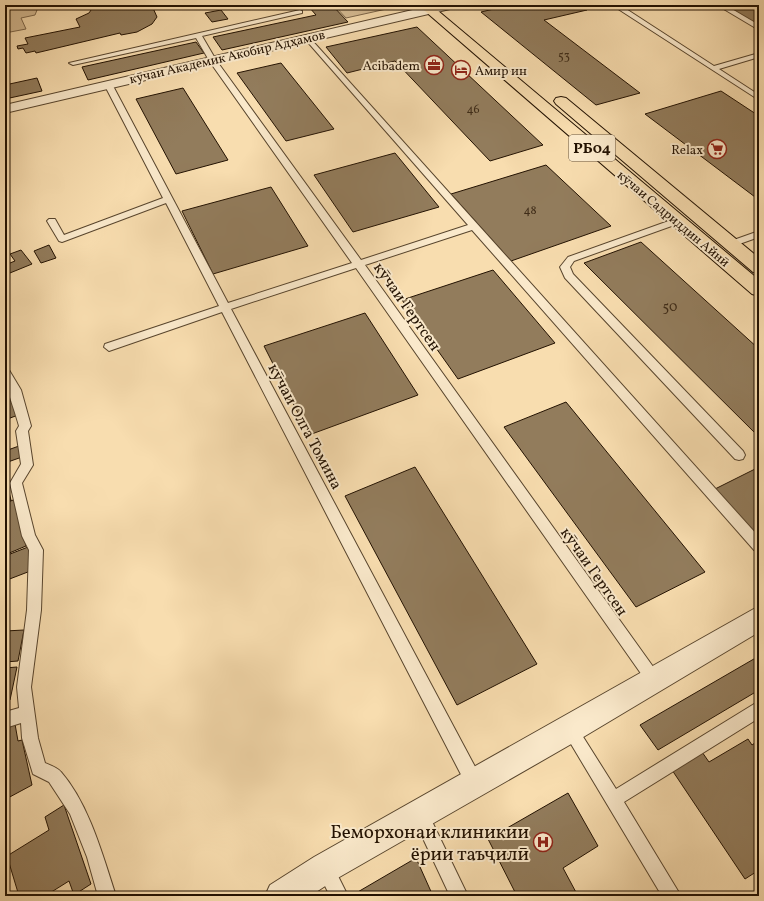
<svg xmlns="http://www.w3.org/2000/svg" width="764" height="901" viewBox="0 0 764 901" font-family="Vollkorn,serif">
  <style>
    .green { fill: #d4ba92; stroke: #7c664a }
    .building { fill: #927c5c; stroke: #231202 }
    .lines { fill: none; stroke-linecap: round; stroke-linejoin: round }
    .service-casing { stroke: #58452d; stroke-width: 2 }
    .minor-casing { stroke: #58452d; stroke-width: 2 }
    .trunk-casing { stroke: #231202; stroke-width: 2 }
    .service { fill: #fae9cb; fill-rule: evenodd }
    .minor { fill: #fae9cb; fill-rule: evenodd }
    .trunk { fill: #f8ddaf; fill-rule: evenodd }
    .labels { text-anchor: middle; stroke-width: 4; stroke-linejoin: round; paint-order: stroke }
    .far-number-label { font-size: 12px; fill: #3f2c18 }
    .far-street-label { font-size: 13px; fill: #231202; stroke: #fae9cb }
    .far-poi-label { font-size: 13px; fill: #231202; stroke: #fae9cb; text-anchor: end }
    .number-label { font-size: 14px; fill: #3f2c18 }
    .shield { fill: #fae9cb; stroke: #64523e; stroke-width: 1 }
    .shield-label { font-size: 15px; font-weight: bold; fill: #231202 }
    .street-label { font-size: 16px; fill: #231202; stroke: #fae9cb }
    .near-poi-label { font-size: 19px; fill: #231202; stroke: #fae9cb; text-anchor: end }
  </style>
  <rect width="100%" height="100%" fill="#f8ddaf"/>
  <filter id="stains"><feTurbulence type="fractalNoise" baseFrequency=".005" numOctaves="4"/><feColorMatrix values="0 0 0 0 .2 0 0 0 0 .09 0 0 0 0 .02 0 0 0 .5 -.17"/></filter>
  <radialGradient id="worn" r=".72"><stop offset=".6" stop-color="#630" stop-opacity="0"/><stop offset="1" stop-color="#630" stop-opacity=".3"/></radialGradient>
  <path class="green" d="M 5,5 L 39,5 L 35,15 L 21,18 L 26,29 L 5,33 Z
    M 334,5 L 399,5 L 400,6 L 346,18 Z"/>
  <path class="building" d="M 99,5 L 148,5 L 151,9 L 153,8 L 157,17 L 152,24 L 137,32 L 121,35 L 120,33 L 36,53 L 35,51 L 26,53 L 23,48 L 18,49 L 17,46 L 28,44 L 25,38 L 80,27 L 76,19 L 89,13 L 91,10 L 91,7 Z
    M 319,5 L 332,5 L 348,22 L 222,50 L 213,37 L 316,15 L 309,7 Z
    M 511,5 L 580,5 L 587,10 L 544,20 L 640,93 L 596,105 L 481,12 Z
    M 722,5 L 759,5 L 759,26 Z
    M 221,10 L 228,19 L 212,22 L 205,13 Z
    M 417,27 L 543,145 L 490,161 L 395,61 L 347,73 L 326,47 Z
    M 196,42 L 204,53 L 88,80 L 82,67 Z
    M 281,63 L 334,129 L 286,141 L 237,73 Z
    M 37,78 L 42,91 L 5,99 L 5,85 Z
    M 183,88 L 228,160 L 176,174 L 136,99 Z
    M 721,91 L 759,116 L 759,200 L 645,114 Z
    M 395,153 L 439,207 L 353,232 L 314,175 Z
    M 546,165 L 611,226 L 511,261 L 451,194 Z
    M 271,187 L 308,246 L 213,274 L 182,211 Z
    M 641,242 L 759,349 L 759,437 L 584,263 Z
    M 49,245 L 56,258 L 41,263 L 34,251 Z
    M 21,250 L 32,264 L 5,275 L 5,265 L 15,261 L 10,254 Z
    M 493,270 L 555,343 L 458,379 L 402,300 Z
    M 365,313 L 418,395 L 309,435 L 264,346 Z
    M 13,400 L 18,415 L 5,420 L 5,403 Z
    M 566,402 L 705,572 L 636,607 L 504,427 Z
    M 19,446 L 22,457 L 5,463 L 5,451 Z
    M 415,467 L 537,664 L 457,705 L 345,496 Z
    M 759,467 L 759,537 L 715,489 Z
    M 5,477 L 11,500 L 5,502 Z
    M 16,499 L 26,546 L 7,554 L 5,545 L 5,503 Z
    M 28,547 L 33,570 L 7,580 L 5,556 Z
    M 24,630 L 18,661 L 5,662 L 5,631 Z
    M 759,656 L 759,690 L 658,750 L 640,725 Z
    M 17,667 L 10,700 L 5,700 L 5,668 Z
    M 15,724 L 18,741 L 22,740 L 32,785 L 6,799 L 5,729 Z
    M 748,739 L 752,745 L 759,740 L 759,870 L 745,879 L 672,770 L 702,752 L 709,762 Z
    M 568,793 L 598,846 L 563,868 L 578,896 L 517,896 L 488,839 Z
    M 64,805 L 91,884 L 74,895 L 69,881 L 45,896 L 19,896 L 7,856 L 49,830 L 45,817 Z
    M 416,858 L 433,896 L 357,896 L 356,893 Z"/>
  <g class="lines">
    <defs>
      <path id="service" d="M 612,5 L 620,5 L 714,66 L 759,53 L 759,57 L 719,69 L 759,95 L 759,100 Z
        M 717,5 L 725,5 L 759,25 L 759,30 Z
        M 300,10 L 302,11 L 302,13 L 202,36 L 216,60 L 361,260 L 468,225 L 305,39 L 305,37 L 309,37 L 759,537 L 759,552 L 754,550 L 472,230 L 365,265 L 659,675 L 661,680 L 659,685 L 654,687 L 649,685 L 356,268 L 231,309 L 481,778 L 483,784 L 481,790 L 475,792 L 469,790 L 222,312 L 109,351 L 104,347 L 105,344 L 219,306 L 166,203 L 62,242 L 59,241 L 47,221 L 49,219 L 55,219 L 64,235 L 163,198 L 104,84 L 108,82 L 112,84 L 228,303 L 352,263 L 210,62 L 196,38 L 73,65 L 69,63 Z
        M 677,218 L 680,219 L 680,223 L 574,261 L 570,267 L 573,274 L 743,451 L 745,455 L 743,459 L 739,460 L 735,459 L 565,278 L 560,267 L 568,257 Z
        M 759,231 L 759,237 L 731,247 L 726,244 L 728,242 Z
        M 5,369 L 9,370 L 21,390 L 31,426 L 28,431 L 33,465 L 22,483 L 35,535 L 43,550 L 41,610 L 31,687 L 38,738 L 45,763 C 50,765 58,768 61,772 C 89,804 103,856 116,896 L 98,896 L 87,857 L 70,814 L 49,782 L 33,774 L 22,738 L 21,723 L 5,728 L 5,712 L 19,708 L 17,687 L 27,610 L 29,550 L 22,536 L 10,483 L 21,464 L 16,431 L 19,426 C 14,407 5,388 5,369 Z
        M 759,701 L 759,718 L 624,802 L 681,896 L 662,896 L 565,734 L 562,729 L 565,724 L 570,721 L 575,724 L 616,789 Z
        M 420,807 L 426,809 L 468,896 L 450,896 L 412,815 L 414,809 Z
        M 325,859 L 331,862 L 348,896 L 330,896 L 316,868 L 319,862 Z"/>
      <path id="minor" d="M 434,5 L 456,5 L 450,9 L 5,113 L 5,105 Z
        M 759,606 L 759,632 L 580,739 L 336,879 L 310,896 L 265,896 L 270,885 L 314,857 Z"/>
      <path id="trunk" d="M 418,5 L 431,5 L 759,280 L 759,296 L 752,294 Z
        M 561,97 L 566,98 L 759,258 L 759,274 L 753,272 L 556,104 L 554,101 L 556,98 Z"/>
    </defs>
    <use href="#service" class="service-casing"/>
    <use href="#minor" class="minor-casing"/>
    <use href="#trunk" class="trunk-casing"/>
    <use href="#service" class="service"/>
    <use href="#minor" class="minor"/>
    <use href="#trunk" class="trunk"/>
  </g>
  <defs>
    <symbol id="office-ring" viewBox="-11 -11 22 22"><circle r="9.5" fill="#fae9cb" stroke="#8f2418" stroke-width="1.5"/><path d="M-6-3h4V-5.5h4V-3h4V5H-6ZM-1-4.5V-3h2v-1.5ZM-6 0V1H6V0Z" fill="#8f2418"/></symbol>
    <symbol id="hotel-ring" viewBox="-11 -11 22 22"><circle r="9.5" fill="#fae9cb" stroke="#8f2418" stroke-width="1.5"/><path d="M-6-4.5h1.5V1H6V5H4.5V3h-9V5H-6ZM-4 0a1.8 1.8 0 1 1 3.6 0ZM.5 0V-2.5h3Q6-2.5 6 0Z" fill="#8f2418"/></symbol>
    <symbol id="supermarket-ring" viewBox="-11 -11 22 22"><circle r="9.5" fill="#fae9cb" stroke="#8f2418" stroke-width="1.5"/><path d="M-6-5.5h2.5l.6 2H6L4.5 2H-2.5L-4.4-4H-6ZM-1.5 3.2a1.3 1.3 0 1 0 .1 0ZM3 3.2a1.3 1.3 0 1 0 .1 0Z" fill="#8f2418"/></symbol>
    <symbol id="hospital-ring" viewBox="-11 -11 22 22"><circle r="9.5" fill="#fae9cb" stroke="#8f2418" stroke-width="1.5"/><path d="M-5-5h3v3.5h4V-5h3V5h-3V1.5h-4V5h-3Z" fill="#8f2418"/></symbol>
  </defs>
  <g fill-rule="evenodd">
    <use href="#office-ring" x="423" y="54" width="22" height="22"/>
    <use href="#hotel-ring" x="450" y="59" width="22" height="22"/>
    <use href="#supermarket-ring" x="706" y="138" width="22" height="22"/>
    <use href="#hospital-ring" x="532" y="831" width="22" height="22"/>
  </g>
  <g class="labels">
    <g class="far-number-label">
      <text x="564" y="60">53</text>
      <text x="473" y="113">46</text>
      <text x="530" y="214">48</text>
    </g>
    <g class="far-street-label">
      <text transform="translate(227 56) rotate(-13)" y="5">кӯчаи Академик Акобир Адҳамов</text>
      <text transform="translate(674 218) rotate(40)" y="5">кӯчаи Садриддин Айнӣ</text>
    </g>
    <g class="far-poi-label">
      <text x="420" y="70">Acibadem</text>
      <text x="475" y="75" text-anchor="start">Амир ин</text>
      <text x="703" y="154">Relax</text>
    </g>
    <g class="number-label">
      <text x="670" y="311">50</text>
    </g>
    <rect class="shield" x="569" y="135" width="46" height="26" rx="3"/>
    <g class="shield-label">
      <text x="592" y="153">РБ04</text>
    </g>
    <g class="street-label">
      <text transform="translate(408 306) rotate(55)" y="6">кӯчаи Гертсен</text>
      <text transform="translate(306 426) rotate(62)" y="6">кӯчаи Олга Томина</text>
      <text transform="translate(595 571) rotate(55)" y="6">кӯчаи Гертсен</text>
    </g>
    <g class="near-poi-label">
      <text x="529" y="838">Беморхонаи клиникии<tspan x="529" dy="22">ёрии таъҷилӣ</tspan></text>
    </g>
  </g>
  <rect width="764" height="901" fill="none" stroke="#f8ddaf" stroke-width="20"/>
  <rect x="6" y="6" width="752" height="889" fill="none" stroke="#231202" stroke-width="2"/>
  <rect x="10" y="10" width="744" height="881" fill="none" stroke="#231202"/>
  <rect width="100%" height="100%" filter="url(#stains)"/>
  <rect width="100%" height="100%" fill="url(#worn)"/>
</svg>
